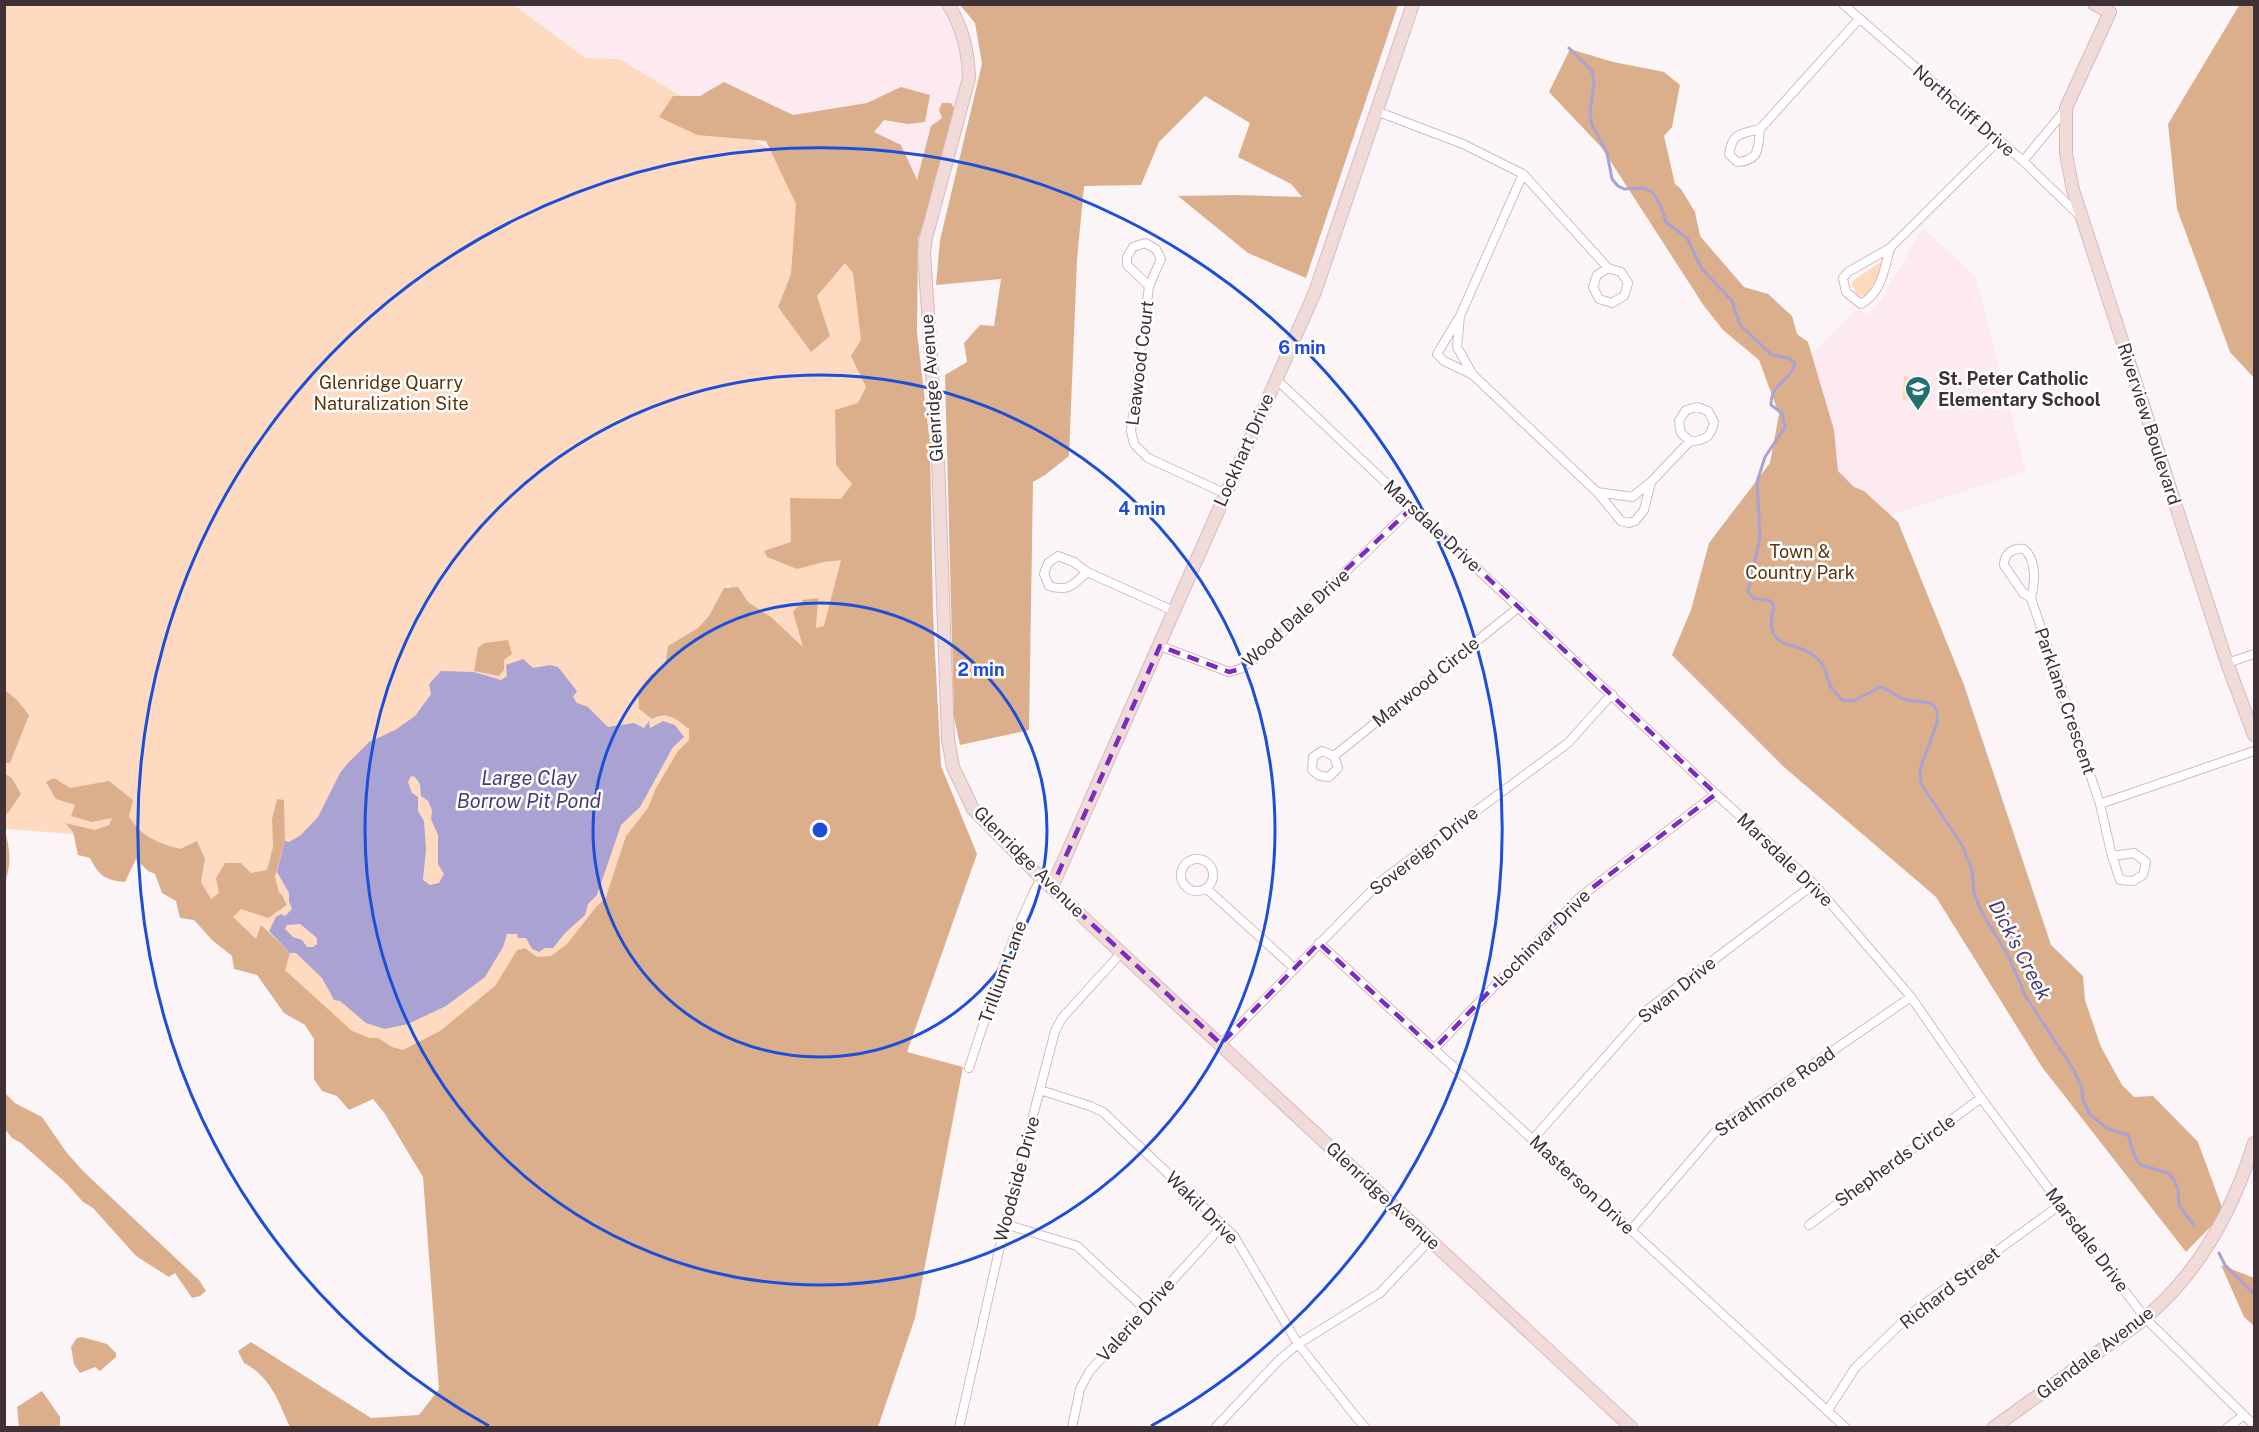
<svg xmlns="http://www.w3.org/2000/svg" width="2259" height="1432" viewBox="0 0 2259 1432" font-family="'Public Sans',sans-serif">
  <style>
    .built { fill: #fceaf0 }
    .green { fill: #fedbc0 }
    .forest { fill: #dcaf8c }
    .water { fill: #a9a2d2; fill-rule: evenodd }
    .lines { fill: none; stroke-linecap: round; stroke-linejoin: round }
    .stream { stroke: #a9a2d2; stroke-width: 3 }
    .street-casing { stroke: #dab7c3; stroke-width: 10 }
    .secondary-casing { stroke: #dab7c3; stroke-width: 14 }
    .street { stroke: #fff; stroke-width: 8 }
    .secondary { stroke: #f1dbd8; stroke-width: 12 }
    .marked { fill: none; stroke: #7b2cbf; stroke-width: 4.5; stroke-dasharray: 12 8; stroke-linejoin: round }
    .ring { fill: none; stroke: #1d4ed8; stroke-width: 3 }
    .labels { text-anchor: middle; stroke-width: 5; stroke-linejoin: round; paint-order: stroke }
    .street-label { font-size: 18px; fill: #3f3136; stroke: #fff }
    .poi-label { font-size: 18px; font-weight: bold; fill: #3f3136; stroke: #fff; text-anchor: start }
    .park-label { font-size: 18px; fill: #5e340a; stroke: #fff }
    .water-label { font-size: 20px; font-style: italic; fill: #493b78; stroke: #fff }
    .centre { fill: #1d4ed8; stroke: #fff; stroke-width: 3 }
    .ring-label { font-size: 18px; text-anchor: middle; font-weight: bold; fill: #1d4ed8; stroke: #fff; stroke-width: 5; stroke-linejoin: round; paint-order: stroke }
  </style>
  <rect width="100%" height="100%" fill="#fcf5f7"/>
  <path class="built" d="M 514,5 L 940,5 L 957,38 L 962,75 L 961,90 L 916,238 L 621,59 L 585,58 Z
    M 1923,228 L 1976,277 L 2026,471 L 1890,515 L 1864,491 L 1854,487 L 1838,471 L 1811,354 L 1857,309 L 1868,314 L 1878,305 Z"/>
  <path class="green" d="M 4,5 L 514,5 L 585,58 L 620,59 L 916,238 L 831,687 L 728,584 L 682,719 L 701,733 L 497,1194 L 128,838 L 5,829 Z
    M 1882,261 L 1884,265 L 1871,292 L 1864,296 L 1857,295 L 1852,285 L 1854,280 Z
    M 1904,376 L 1923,380 L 1922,394 L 1902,401 Z"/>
  <path class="forest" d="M 2240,4 L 2254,5 L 2254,378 L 2230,352 L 2177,209 L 2168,124 Z
    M 960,5 L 1398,5 L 1306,278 L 1248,253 L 1178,196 L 1237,195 L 1302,197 L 1291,184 L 1238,157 L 1250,123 L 1205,96 L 1159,142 L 1141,185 L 1084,186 L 1077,260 L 1069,456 L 1045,475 L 1033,482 L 1029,730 L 960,745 L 954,717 L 945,375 L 967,362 L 964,343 L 980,325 L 994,326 L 1001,279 L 936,285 L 940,240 L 982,64 L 975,23 Z
    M 1570,49 L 1613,62 L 1664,72 L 1680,85 L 1672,127 L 1664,136 L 1675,184 L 1681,189 L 1695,212 L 1700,236 L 1744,287 L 1768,294 L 1792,316 L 1797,334 L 1808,342 L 1834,430 L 1838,471 L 1854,487 L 1864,491 L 1898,522 L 1964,685 L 2051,945 L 2083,976 L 2085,1000 L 2101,1047 L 2122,1085 L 2134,1097 L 2153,1096 L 2198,1142 L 2224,1213 L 2186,1252 L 2042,1067 L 1936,897 L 1784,767 L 1672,655 L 1691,610 L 1709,543 L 1770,463 L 1779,414 L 1759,360 L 1723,330 L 1704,306 L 1602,148 L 1549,92 Z
    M 724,82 L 793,115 L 867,103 L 901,87 L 930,95 L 925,122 L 908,124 L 884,120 L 874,132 L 901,145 L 917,180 L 931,126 L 942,118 L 939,110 L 942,103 L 951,103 L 956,111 L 937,184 L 918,239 L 917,332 L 930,444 L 933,615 L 941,766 L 977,854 L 907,1052 L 963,1067 L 915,1318 L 878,1427 L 290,1427 C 278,1401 271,1377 244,1363 L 238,1351 L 251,1342 L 371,1418 L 419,1415 L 439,1389 L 423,1177 L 385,1114 L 373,1099 L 349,1110 L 337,1096 L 322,1091 L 314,1079 L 314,1039 L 305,1025 L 284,1013 L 257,975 L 234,969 L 232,956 L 212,940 L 194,920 L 180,918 L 176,901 L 162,893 L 155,874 L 148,871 L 136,859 L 125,882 C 105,880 99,876 90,858 L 78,855 L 73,832 L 65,823 L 95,830 L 109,825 L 112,818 L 92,822 L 71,816 L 75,805 L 56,799 L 46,782 L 54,778 L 70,788 L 109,781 L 133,800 L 129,816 C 141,837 158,843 180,849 L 197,841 L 205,859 L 201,882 L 211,899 L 219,893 L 216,878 L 225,863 L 241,863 L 251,873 L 267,870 L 273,847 L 272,819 L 277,799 L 284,800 L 285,841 L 275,877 L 279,893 L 282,895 L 287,905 L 268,918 L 241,909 L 233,917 L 256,939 L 261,925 L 290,953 L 285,970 L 352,1031 L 370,1038 L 378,1038 L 392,1047 L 403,1050 L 440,1031 L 495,986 L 517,950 L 525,948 L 537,957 L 551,956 L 567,944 L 596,907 L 606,897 L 626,836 L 648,808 L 656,788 L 678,751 L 689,740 L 689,729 C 678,720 667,710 652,719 L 639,709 L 638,691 L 651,675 L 665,666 L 668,646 L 698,628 L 709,616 L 724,588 L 738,587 L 748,602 L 771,617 L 803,647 L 793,612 L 803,600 L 818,598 L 816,628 L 824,626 L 841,560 L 824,562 L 797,569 L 767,557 L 764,551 L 791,542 L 790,498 L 841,499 L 852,484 L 836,465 L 835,410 L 858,403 L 866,387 L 851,356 L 861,340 L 853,273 L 845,263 L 817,296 L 830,336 L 811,352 L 778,307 L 791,274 L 796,204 L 766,141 L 697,135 L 659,117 L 673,96 L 700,96 Z
    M 508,640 L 512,654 L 504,660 L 504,670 L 499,676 L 474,671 L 478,648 L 484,643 Z
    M 5,690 L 17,700 L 29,715 L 10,763 L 5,763 Z
    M 5,774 L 12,778 L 21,794 L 5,817 Z
    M 4,828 C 10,846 12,864 5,882 Z
    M 5,1093 L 15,1103 L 42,1117 L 67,1153 L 84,1172 L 199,1280 L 206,1291 L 200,1296 L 192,1298 L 175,1273 L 169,1277 L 136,1256 L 93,1208 L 83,1202 L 66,1183 L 21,1143 L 12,1138 L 5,1129 Z
    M 2221,1265 L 2254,1278 L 2254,1326 L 2244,1317 Z
    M 82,1337 L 107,1344 L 116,1353 L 116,1357 L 100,1371 L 95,1367 L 80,1373 L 74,1364 L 71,1347 L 77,1338 Z
    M 42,1391 L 60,1417 L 60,1427 L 19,1427 L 17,1407 Z"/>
  <path class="water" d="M 523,659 L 533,668 L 550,665 L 558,667 L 577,691 L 573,697 L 577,703 L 588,707 L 608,727 L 634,723 L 644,728 L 649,721 L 650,728 L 663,721 L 675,725 L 684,737 L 673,747 L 640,807 L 621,825 L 597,895 L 588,904 L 585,915 L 565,933 L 553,948 L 545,948 L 539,952 L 532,949 L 526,938 L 518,938 L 517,934 L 507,934 L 503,947 L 485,977 L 446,1006 L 408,1024 L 385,1029 L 366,1023 L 340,1001 L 334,1000 L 322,978 L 296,953 L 290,953 L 269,931 L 276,917 L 281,914 L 285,916 L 292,909 L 289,901 L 289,893 L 277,872 L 285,841 L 289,842 L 301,835 L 318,817 L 340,773 L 348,763 L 369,742 L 395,730 L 415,716 L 431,694 L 429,684 L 441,671 L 474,672 L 501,680 L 507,676 L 506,665 ZM 411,776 L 415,777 L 420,784 L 421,796 L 428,801 L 432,810 L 431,819 L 438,835 L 438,864 L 444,874 L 439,883 L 430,885 L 423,880 L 426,849 L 424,821 L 418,811 L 418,797 L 412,793 L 408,782 ZM 300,924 L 317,938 L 317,944 L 313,947 L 307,947 L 302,940 L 293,937 L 285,929 L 287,925 Z"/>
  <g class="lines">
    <path class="stream" d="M 1569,48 L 1592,71 L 1594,81 L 1590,112 L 1592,125 L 1607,153 L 1612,179 L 1618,186 L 1624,189 L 1643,188 L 1652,192 L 1661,206 L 1666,222 L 1687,238 L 1702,269 L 1732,301 L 1740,325 L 1772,355 L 1789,358 L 1795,364 C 1789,383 1771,383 1771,405 L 1782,413 L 1785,427 L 1765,457 L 1757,482 L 1760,537 L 1748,592 L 1753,598 L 1771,601 L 1774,606 C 1762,655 1796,637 1818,659 C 1825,666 1827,676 1830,685 C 1833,691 1838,695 1842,700 L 1853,701 L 1881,687 C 1889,690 1896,696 1903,699 C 1919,704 1941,695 1937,723 L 1920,769 L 1921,784 L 1962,845 L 1972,870 L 1974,892 L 1980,909 L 2009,957 L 2026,997 L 2074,1070 L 2082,1089 L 2083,1100 L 2090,1115 L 2108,1129 L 2128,1135 L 2136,1160 L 2141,1165 L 2168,1173 L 2173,1178 L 2178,1189 L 2179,1205 L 2194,1226
      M 2219,1253 L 2225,1265 L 2254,1294"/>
    <defs>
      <path id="street" d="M 1843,4 L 2023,161 L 2082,218
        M 1376,111 L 1463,144 L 1523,174 L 1608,268 L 1621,272 L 1628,283 L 1624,296 L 1612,303 L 1599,299 L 1593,287 L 1597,275 L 1608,268
        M 1760,129 C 1758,148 1760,161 1737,162 L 1729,154 C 1733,132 1740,134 1760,129 L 1859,19
        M 2023,161 L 2066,109
        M 1890,248 C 1884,270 1882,292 1861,304 L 1846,292 L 1843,278 L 1848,272 L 1890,248 L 1998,141
        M 1149,286 L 1127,265 L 1127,257 L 1133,247 L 1145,243 L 1156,249 L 1161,259 L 1149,286 L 1131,431 L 1134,444 L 1148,458 L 1224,493
        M 1460,316 L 1457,347 L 1473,375 L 1597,492 L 1621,521 L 1629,523 L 1635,521 L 1644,510 L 1651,482
        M 1473,375 L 1444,361 L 1437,354 L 1460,316 L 1523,174
        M 1276,379 L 1716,794 L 1814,884 L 1911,997 L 1981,1098 L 2145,1318 L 2254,1425
        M 1597,492 L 1632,497 L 1651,482 L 1690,441 C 1705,441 1711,437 1714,422 L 1708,411 L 1697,407 L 1686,410 L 1679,421 L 1681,433 L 1690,441
        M 1087,572 C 1073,585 1069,592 1049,586 L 1044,574 L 1048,563 L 1058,556 L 1074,562 L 1087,572 L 1174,611
        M 2031,598 L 2023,593 L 2004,565 C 2004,553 2013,548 2024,549 C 2037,560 2035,584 2031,598 L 2100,804 L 2112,856 L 2120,880 L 2133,881 L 2143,875 L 2146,862 L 2134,853 L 2112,856
        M 1160,646 L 1229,672 L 1240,669 L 1254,660 L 1413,507
        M 2227,663 L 2254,654
        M 1334,756 L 1322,751 L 1313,757 L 1312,770 L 1320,776 L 1329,777 L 1338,768 L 1334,756 L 1519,607
        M 2100,804 L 2254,751
        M1181 875a16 16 0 1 1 32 0a16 16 0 1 1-32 0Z
        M 1207,889 L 1294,968
        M 1319,943 L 1846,1428
        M 1221,1044 L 1381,881 L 1568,743 L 1612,694
        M 1434,1049 L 1580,897 L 1716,794
        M 969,1068 C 990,1004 1010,938 1041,878
        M 1040,1090 L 1090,1106 L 1103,1112 L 1234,1236 L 1298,1344 L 1356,1417 L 1366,1428
        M 1533,1139 L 1647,1010 L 1814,884
        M 1005,1224 L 1077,1246 L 1145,1309
        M 1809,1225 L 1981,1098
        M 1631,1230 L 1717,1130 L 1911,997
        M 1828,1410 L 1855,1368 L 1913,1312 L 2060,1205
        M 959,1428 L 1005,1224 L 1055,1031 L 1062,1018 L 1121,953
        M 1072,1428 L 1080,1389 L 1089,1372 L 1223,1225
        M 1215,1428 L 1279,1360 L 1298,1344 L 1380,1293 L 1430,1240
        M 2227,1428 L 2244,1415"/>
      <path id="secondary" d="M 948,4 C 963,28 968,51 969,78 L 926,238 L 924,253 L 938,458 L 948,739 L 953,767 L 973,809 L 1041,878 L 1632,1428
        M 2094,4 L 2110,12 L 2066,108 L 2066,154 L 2073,190 L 2227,663 L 2254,735
        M 1052,887 L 1315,292 L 1413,4
        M 1993,1428 C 2028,1403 2062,1378 2097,1353 C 2113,1341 2130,1331 2145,1318 C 2199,1273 2233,1210 2254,1143"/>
    </defs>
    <use href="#street" class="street-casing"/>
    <use href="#secondary" class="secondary-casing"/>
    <use href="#street" class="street"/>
    <use href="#secondary" class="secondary"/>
  </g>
  <path class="marked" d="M 1413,507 L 1716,794 L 1580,897 L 1434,1049 L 1319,943 L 1221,1044 L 1052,887 L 1160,646 L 1229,672 L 1240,669 Z"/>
  <g class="ring">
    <circle cx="820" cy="830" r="227"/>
    <circle cx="820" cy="830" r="455"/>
    <path d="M489 1426A682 682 0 1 1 1151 1426"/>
  </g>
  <defs>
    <symbol id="school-pin" viewBox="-11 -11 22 30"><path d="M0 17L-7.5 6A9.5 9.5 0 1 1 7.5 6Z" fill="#236e6f" stroke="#fff"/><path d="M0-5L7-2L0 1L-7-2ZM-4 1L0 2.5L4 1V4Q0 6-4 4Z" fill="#fff"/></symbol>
  </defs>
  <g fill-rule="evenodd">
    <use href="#school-pin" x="1903" y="374" width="30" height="40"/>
  </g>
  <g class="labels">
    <g class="street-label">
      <text transform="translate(1964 111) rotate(41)" y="6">Northcliff Drive</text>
      <text transform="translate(1140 363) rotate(-83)" y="6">Leawood Court</text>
      <text transform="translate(932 388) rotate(-94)" y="6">Glenridge Avenue</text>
      <text transform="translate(2149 424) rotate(72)" y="6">Riverview Boulevard</text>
      <text transform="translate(1244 450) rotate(-66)" y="6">Lockhart Drive</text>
      <text transform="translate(1432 526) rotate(43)" y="6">Marsdale Drive</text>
      <text transform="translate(1296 618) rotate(-42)" y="6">Wood Dale Drive</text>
      <text transform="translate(1426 682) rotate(-39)" y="6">Marwood Circle</text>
      <text transform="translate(2065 701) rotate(71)" y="6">Parklane Crescent</text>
      <text transform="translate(1424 851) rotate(-38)" y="6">Sovereign Drive</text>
      <text transform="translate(1785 860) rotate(44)" y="6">Marsdale Drive</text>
      <text transform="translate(1029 862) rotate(45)" y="6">Glenridge Avenue</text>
      <text transform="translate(1542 938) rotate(-45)" y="6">Lochinvar Drive</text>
      <text transform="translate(1003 972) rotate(-70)" y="6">Trillium Lane</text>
      <text transform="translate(1677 990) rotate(-39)" y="6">Swan Drive</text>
      <text transform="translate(1775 1092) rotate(-35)" y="6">Strathmore Road</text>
      <text transform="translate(1895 1161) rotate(-36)" y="6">Shepherds Circle</text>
      <text transform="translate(1017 1179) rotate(-75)" y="6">Woodside Drive</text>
      <text transform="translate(1582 1185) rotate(43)" y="6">Masterson Drive</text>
      <text transform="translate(1383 1196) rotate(43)" y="6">Glenridge Avenue</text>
      <text transform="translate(1202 1208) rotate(45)" y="6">Wakil Drive</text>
      <text transform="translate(2087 1240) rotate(53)" y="6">Marsdale Drive</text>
      <text transform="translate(1950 1288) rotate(-38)" y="6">Richard Street</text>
      <text transform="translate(1136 1320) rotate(-48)" y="6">Valerie Drive</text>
      <text transform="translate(2095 1353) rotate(-37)" y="6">Glendale Avenue</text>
    </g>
    <g class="poi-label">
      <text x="1938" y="385">St. Peter Catholic<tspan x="1938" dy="21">Elementary School</tspan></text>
    </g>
    <g class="park-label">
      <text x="391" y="389">Glenridge Quarry<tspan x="391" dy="21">Naturalization Site</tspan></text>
      <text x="1800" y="558">Town &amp;<tspan x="1800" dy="21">Country Park</tspan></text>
    </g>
    <g class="water-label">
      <text x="529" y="785">Large Clay<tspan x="529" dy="23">Borrow Pit Pond</tspan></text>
      <text transform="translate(2020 950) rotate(62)" y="7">Dick's Creek</text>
    </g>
  </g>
  <circle cx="820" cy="830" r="9" class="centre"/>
  <g class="ring-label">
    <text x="1302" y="354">6 min</text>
    <text x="1142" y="515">4 min</text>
    <text x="981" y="676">2 min</text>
  </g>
  <rect width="2259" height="1432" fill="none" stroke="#3f3136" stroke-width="12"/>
</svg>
